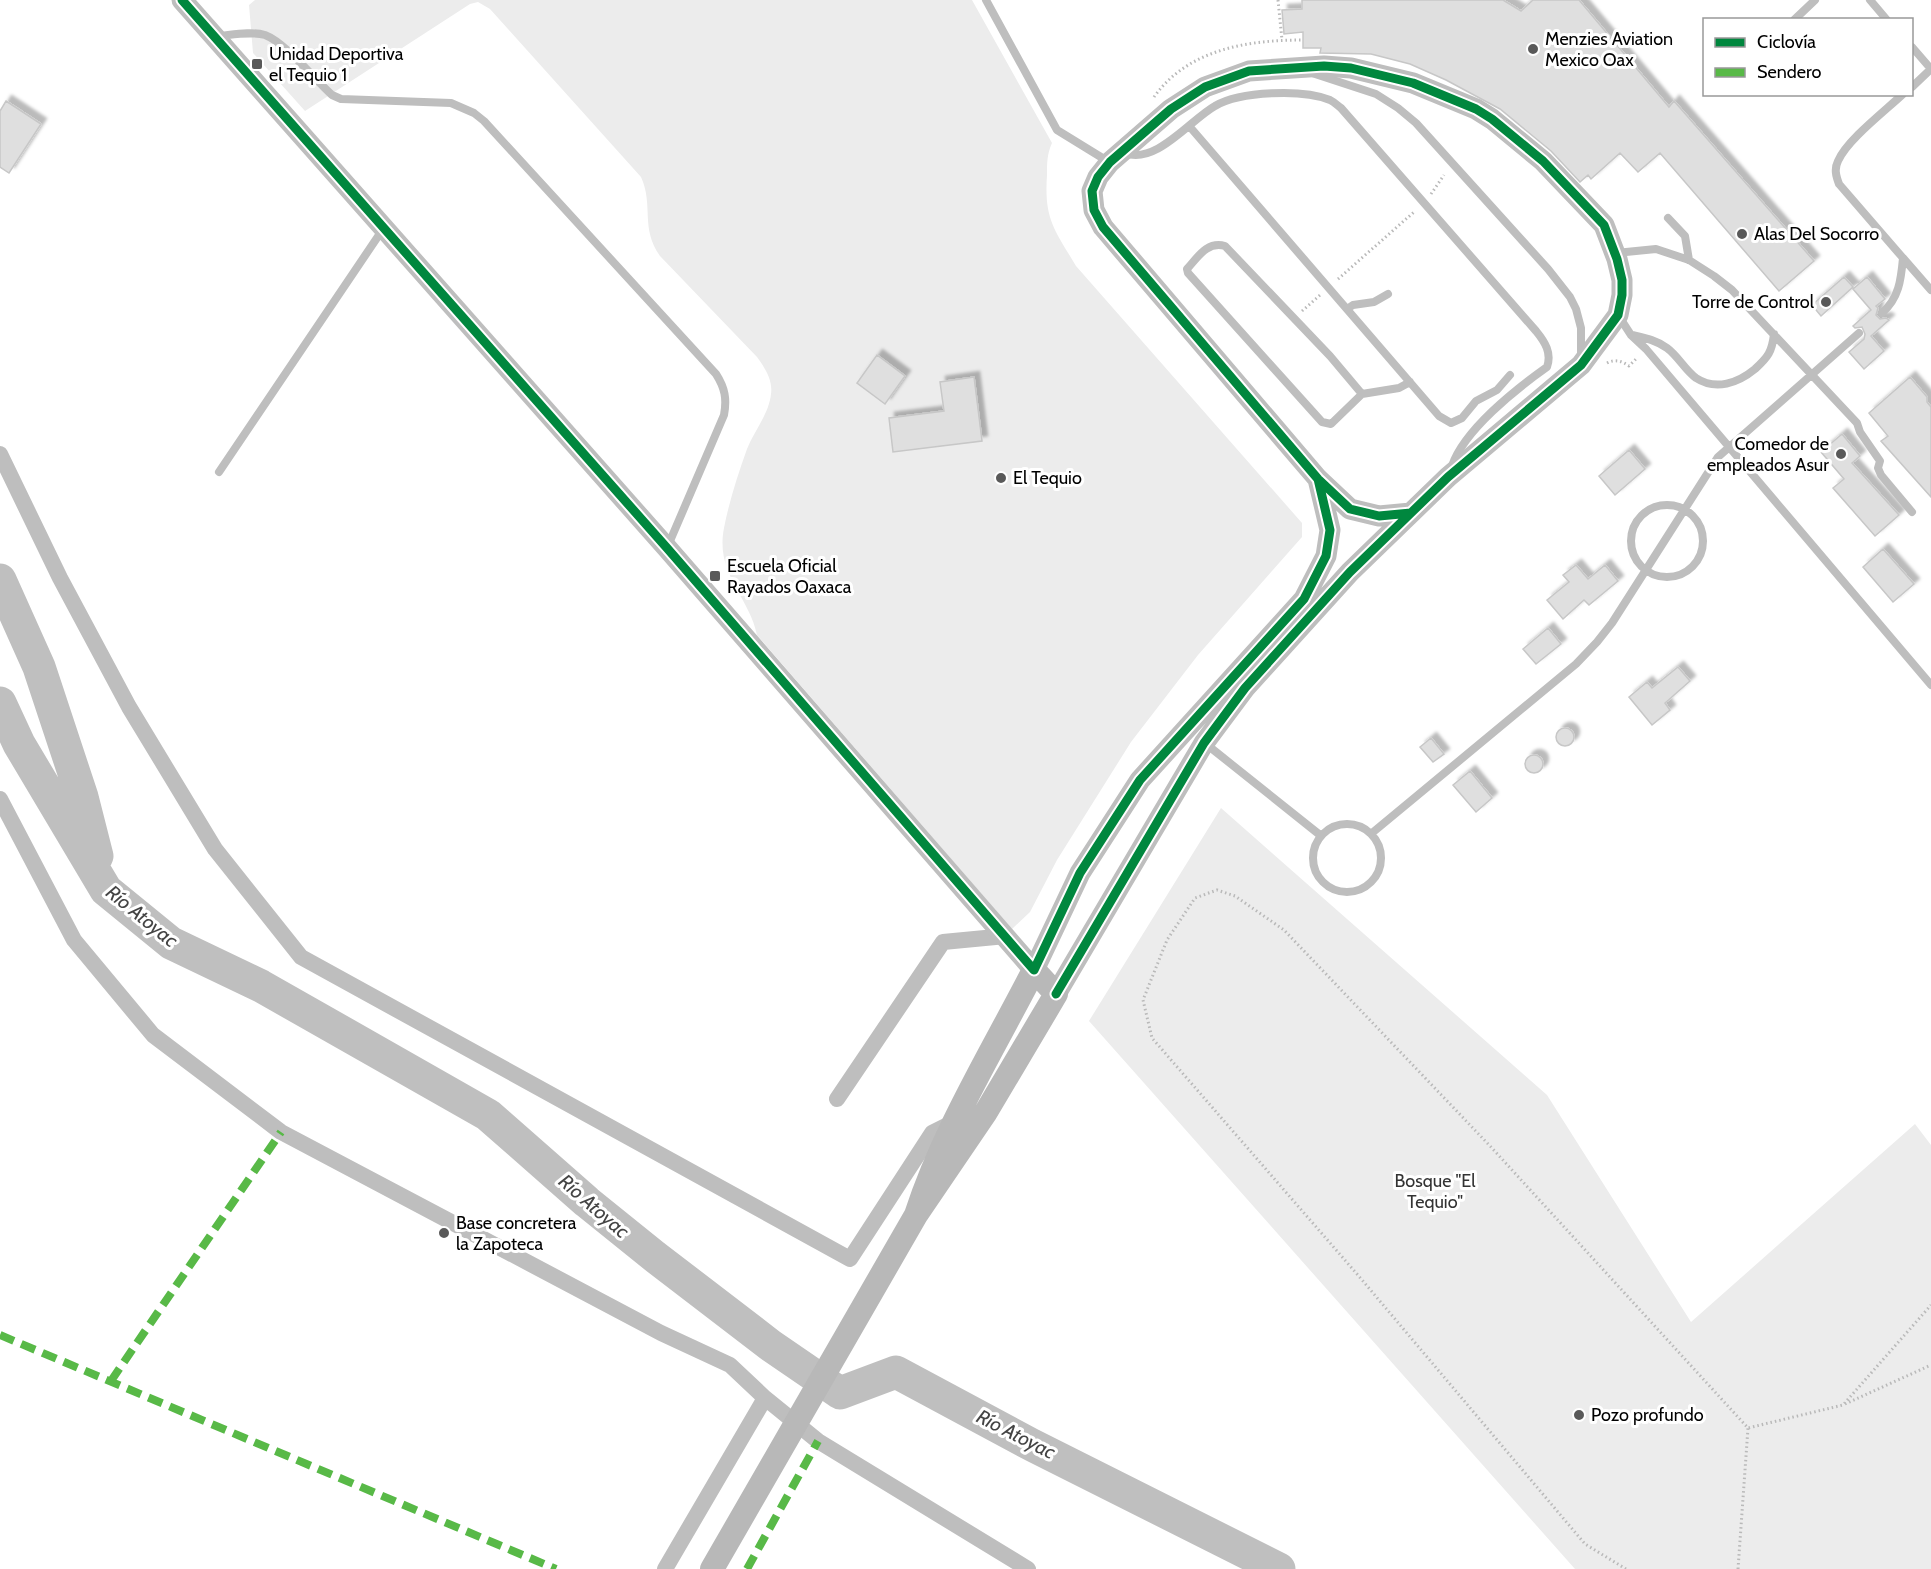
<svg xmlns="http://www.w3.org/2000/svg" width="1931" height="1569" viewBox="0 0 1931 1569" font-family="Cabin,sans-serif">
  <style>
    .park { fill: #ececec }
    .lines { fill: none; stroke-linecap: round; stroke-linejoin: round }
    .river { stroke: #bfbfbf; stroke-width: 33 }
    .building { fill: #dfdfdf; stroke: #c7c7c7; stroke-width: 1.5; filter: url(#shadow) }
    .path { stroke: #b9b9b9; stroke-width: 3; stroke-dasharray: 1.5 3; stroke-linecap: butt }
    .service { stroke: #bebebe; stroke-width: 8 }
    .minor { stroke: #bebebe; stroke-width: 16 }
    .tertiary { stroke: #bebebe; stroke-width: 21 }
    .secondary { stroke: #b8b8b8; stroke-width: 24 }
    .quiet { stroke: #58b947; stroke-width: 8; stroke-dasharray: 15 8; stroke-linecap: butt }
    .cycleway-casing { stroke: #fff; stroke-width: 13 }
    .cycleway { stroke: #00873e; stroke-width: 9 }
    .poi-dot { fill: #595959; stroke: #fff; stroke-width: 2 }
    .labels { text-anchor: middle; stroke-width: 6; stroke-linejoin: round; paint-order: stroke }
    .poi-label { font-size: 18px; fill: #000; stroke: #fff; text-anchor: start }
    .park-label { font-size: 18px; fill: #333; stroke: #fff }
    .water-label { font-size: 20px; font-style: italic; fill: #444; stroke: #fff }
  </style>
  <defs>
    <filter id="shadow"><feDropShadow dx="5.5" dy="-5.5" stdDeviation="1.5" flood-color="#0004"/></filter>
  </defs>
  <rect width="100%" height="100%" fill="#fff"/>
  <path class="park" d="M 255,0 L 972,0 L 1052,143 C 1047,154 1047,163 1047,175 C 1044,219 1054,229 1076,266 L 1302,523 L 1302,537 L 1198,655 L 1131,742 L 1057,860 L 1030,912 L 1012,929 L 757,635 C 749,596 715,574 724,528 C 729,502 738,474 747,449 C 754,431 769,414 771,394 C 773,380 765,368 757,357 L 660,256 C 640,227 654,206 641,177 L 490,9 L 478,2 L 470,4 L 305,111 L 253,53 L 249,5 Z
    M 1221,808 L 1547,1095 L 1691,1322 L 1915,1124 L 1931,1145 L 1931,1569 L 1575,1569 L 1089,1021 Z"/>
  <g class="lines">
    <path class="river" d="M 0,580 L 39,667 L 82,797 L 97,856
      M 0,703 L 19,744 L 106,890 L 171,943 L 261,986 L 488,1115 L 587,1202 L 654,1256 L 770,1345 L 840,1393 L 896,1372 L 1032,1445 L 1279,1569"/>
  </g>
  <path class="building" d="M 1302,0 L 1503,0 L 1521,11 L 1533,0 L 1579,0 L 1669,107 L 1674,101 L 1814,261 L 1779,291 L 1660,153 L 1638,172 L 1620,153 L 1591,179 L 1588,175 L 1580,182 L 1551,151 L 1500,109 L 1446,80 L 1410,64 L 1371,54 L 1320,53 L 1321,48 L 1303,48 L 1303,32 L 1284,34 L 1282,10 L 1302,9 Z
    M 6,101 L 41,124 L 9,173 L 0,167 L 0,111 Z
    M 1844,277 L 1853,287 L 1821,316 L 1812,305 Z
    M 1867,277 L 1885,299 L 1876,306 L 1878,308 L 1876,315 L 1880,319 L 1886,318 L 1889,320 L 1871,336 L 1884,351 L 1864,369 L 1849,352 L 1864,339 L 1865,334 L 1862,327 L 1855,328 L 1853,326 L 1871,310 L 1853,289 Z
    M 877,355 L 905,376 L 885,404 L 857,383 Z
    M 974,377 L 982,441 L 893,452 L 889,418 L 944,411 L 940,382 Z
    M 1910,377 L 1927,397 L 1927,402 L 1931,407 L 1931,497 L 1881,441 L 1888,436 L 1869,413 Z
    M 1842,434 L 1860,456 L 1852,463 L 1899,515 L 1875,536 L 1833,488 L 1844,479 L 1821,452 Z
    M 1629,450 L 1645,469 L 1615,495 L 1599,476 Z
    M 1883,549 L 1914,584 L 1893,602 L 1863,567 Z
    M 1576,565 L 1588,579 L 1605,565 L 1618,581 L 1589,605 L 1584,600 L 1563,619 L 1547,600 L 1569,582 L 1563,575 Z
    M 1548,628 L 1561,644 L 1536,664 L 1523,649 Z
    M 1678,667 L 1690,681 L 1665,703 L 1670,710 L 1652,725 L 1629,697 L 1647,682 L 1652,688 Z
    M1556 737a9 9 0 1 1 18 0a9 9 0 1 1-18 0Z
    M 1431,738 L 1444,754 L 1433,762 L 1420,747 Z
    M1525 764a9 9 0 1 1 18 0a9 9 0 1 1-18 0Z
    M 1470,771 L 1492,798 L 1476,812 L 1453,785 Z"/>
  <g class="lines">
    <path class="path" d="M 1278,0 L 1282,40
      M 1154,97 C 1188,49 1248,40 1303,40
      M 1431,194 L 1444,175
      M 1338,279 L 1414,212
      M 1302,311 L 1320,295
      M 1607,363 C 1615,359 1622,361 1629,366 L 1637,358
      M 1845,1404 L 1931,1365
      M 1626,1569 L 1585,1544 L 1357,1274 L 1152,1038 L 1143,1000 L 1167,940 L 1195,898 L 1217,890 L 1235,896 L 1284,930 L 1491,1147 L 1748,1428 L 1843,1405 L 1931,1305
      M 1738,1569 L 1748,1428"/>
    <path class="service" d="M 986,0 L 1057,130 L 1109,162
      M 1870,0 L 1887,20
      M 1794,20 L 1815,0
      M 217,36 C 231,35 251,31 265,35 C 286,43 315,80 332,95 L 341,99 L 451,103 L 474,113 L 484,121 L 716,374 C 725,388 727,399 724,415 L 667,548
      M 1912,47 L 1931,69
      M 1312,73 L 1376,94 L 1398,108 L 1416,123 L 1548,269 L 1570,297 L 1576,309 L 1581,328 L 1581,359
      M 1912,87 L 1931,69
      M 1190,127 L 1439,416 L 1451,423 L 1462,418 L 1476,401 L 1497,390 L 1510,375
      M 1125,153 C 1156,165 1190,120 1215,106 C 1240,91 1303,89 1330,100 C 1334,102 1337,105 1341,108 L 1536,331 C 1545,342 1552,353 1547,367 C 1516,389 1464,430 1452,466
      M 1668,218 L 1685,236 L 1689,260
      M 1616,253 L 1656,249 L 1689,260 L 1714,276 L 1732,290 L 1857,423 L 1860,432 L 1880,461 L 1878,468 L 1881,475 L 1912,512
      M 1903,258 L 1931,290
      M 1347,309 L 1353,305 L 1374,302 L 1388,294
      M 1882,313 C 1899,298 1901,280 1903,258 L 1839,184 C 1836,176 1834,169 1838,161 C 1847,140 1885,111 1903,94
      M 1618,315 L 1631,335 L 1646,349 L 1931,685
      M 1632,335 C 1645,338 1656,340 1667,348 C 1678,356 1685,370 1696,378 C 1716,391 1738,383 1755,369 C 1768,357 1772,352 1774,334
      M 1362,394 L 1330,356 L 1225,246 C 1207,241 1198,257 1187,269 L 1188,273 L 1322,422 L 1331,424 L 1362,394 L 1399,388 L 1410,382
      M 219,472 L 383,229
      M1631 541a36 36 0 1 1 72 0a36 36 0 1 1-72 0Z
      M 1206,744 L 1320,835
      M1313 858a34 34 0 1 1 68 0a34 34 0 1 1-68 0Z
      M 1372,833 L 1576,664 L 1597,642 L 1612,623 L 1718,457 L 1859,333"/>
    <path class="minor" d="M 0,454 L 60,578 L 129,707 L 215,849 L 301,957 L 850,1259 L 932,1133 L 954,1122
      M 0,799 L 74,940 L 153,1035 L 281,1132 L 661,1333 L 730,1365 L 765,1398 L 818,1441 L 1028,1569
      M 837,1099 L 943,942 L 1006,936
      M 665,1569 L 765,1398"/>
    <path class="tertiary" d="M 182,0 L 667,548 L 1034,970 L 1080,873 L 1140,780 L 1304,599 L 1326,556 L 1330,530 L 1318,479
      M 1056,994 L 1204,743 L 1245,688 L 1350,572 L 1448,477 L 1581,365 L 1618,315 L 1622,295 L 1622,280 L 1617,259 L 1604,225 L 1543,161 L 1492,119 L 1476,109 L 1413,83 L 1351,68 L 1324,66 L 1249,71 L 1205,87 L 1171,109 L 1110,162 L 1098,177 L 1092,191 L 1094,210 L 1103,227 L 1318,479 L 1350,509 L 1379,516 L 1411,513"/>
    <path class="secondary" d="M 712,1569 L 916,1215 L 986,1112 L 1056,994 L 1034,970 C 993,1050 944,1129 916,1215"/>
    <path class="quiet" d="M 0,1335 L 556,1569
      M 111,1381 L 281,1132
      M 747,1569 L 818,1441"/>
    <defs>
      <path id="cycleway" d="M 182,0 L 667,548 L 1034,970 L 1080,873 L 1140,780 L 1304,599 L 1326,556 L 1330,530 L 1318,479
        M 1056,994 L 1204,743 L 1245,688 L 1350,572 L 1448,477 L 1581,365 L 1618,315 L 1622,295 L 1622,280 L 1617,259 L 1604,225 L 1543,161 L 1492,119 L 1476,109 L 1413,83 L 1351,68 L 1324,66 L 1249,71 L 1205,87 L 1171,109 L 1110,162 L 1098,177 L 1092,191 L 1094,210 L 1103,227 L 1318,479 L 1350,509 L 1379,516 L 1411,513"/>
    </defs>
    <use href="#cycleway" class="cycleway-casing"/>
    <use href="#cycleway" class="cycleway"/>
  </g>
  <g class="poi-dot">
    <circle cx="1533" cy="49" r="6"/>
    <rect x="251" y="58" width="12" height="12" rx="3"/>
    <circle cx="1742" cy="234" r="6"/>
    <circle cx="1826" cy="302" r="6"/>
    <circle cx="1841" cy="454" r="6"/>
    <circle cx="1001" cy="478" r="6"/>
    <rect x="709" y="570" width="12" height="12" rx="3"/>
    <circle cx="444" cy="1233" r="6"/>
    <circle cx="1579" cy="1415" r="6"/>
  </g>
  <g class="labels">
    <g class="poi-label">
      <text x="1545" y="45">Menzies Aviation<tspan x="1545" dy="21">Mexico Oax</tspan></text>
      <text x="269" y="60">Unidad Deportiva<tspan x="269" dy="21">el Tequio 1</tspan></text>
      <text x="1754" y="240">Alas Del Socorro</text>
      <text x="1814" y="308" text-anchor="end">Torre de Control</text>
      <text x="1829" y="450" text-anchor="end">Comedor de<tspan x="1829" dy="21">empleados Asur</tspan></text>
      <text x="1013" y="484">El Tequio</text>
      <text x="727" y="572">Escuela Oficial<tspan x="727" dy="21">Rayados Oaxaca</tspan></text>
      <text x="456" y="1229">Base concretera<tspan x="456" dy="21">la Zapoteca</tspan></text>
      <text x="1591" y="1421">Pozo profundo</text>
    </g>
    <g class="park-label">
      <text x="1435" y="1187">Bosque "El<tspan x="1435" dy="21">Tequio"</tspan></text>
    </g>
    <g class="water-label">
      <text transform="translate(142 916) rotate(39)" y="7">Río Atoyac</text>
      <text transform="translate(594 1206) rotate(41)" y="7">Río Atoyac</text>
      <text transform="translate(1016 1434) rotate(27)" y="7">Río Atoyac</text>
    </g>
  </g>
  <rect x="1703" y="18" width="210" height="78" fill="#ffffff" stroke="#999999" stroke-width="1.5"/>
  <rect x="1715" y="38" width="30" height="9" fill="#00873e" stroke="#999999" stroke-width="1.5"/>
  <text x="1757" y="48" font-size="18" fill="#000000">Ciclovía</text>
  <rect x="1715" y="68" width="30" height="9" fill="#58b947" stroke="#999999" stroke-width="1.5"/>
  <text x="1757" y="78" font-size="18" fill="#000000">Sendero</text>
</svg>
